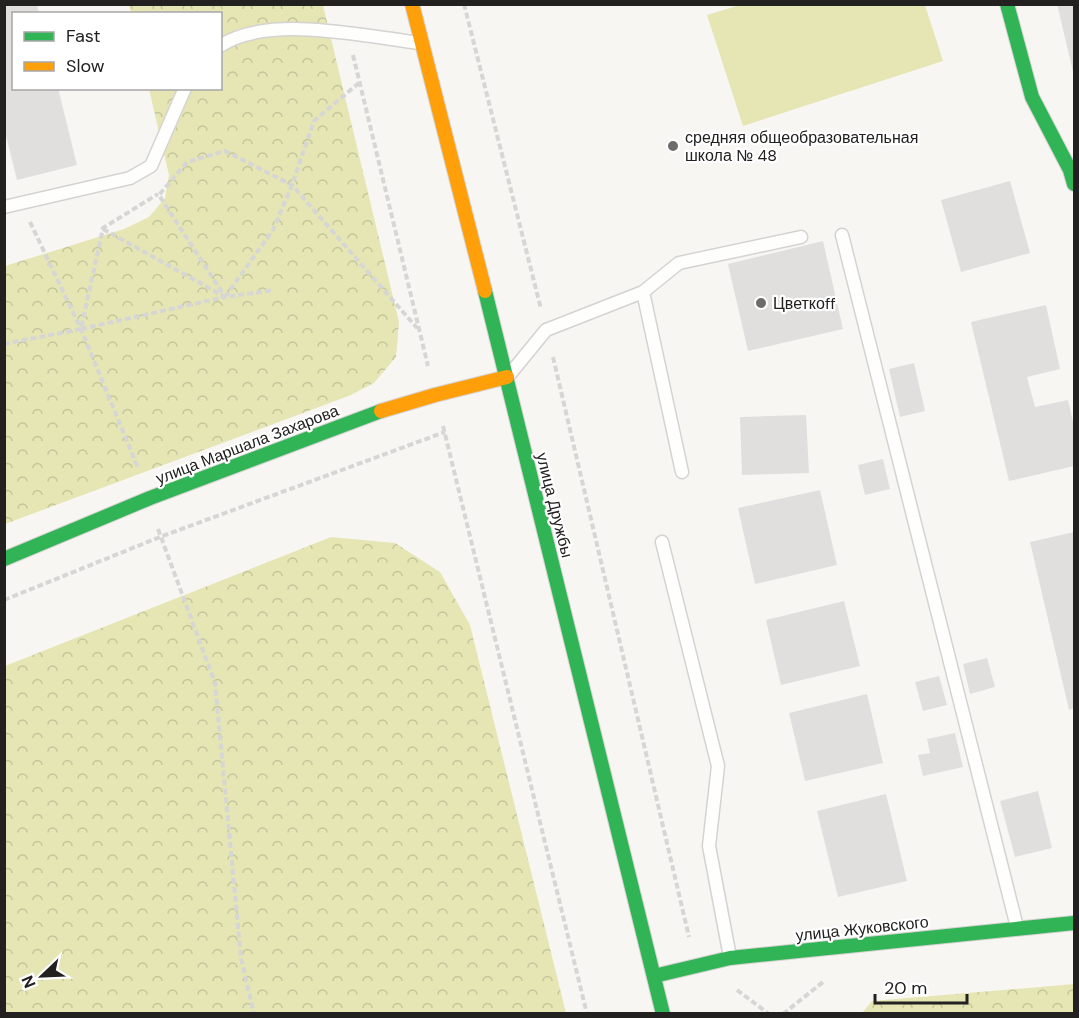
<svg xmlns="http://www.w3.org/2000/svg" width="1079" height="1018" viewBox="0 0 1079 1018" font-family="'DM Sans',sans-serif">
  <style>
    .forest { fill: url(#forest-crowns) }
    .pitch { fill: #e5e6b4 }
    .building { fill: #e1dfdd }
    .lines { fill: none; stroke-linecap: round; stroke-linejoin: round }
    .lane-casing { stroke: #d5d3d1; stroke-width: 15 }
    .fast-casing { stroke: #d5d3d1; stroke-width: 16 }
    .slow-casing { stroke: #d5d3d1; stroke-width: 16 }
    .path { stroke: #d6d6d5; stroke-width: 4; stroke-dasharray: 6 3; stroke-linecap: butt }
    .lane { stroke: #fefefd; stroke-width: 12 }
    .fast { stroke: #30b455; stroke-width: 14 }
    .slow { stroke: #ff9f0a; stroke-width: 14 }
    .poi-dot { fill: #6d6c6a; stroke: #fff; stroke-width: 2 }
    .labels { text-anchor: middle; stroke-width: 4.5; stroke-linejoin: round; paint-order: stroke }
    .poi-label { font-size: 16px; fill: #222120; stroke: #fff; text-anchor: start }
    .street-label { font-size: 16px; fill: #222120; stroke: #fff }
  </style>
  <defs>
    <pattern id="forest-crowns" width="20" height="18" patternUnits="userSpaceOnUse" patternTransform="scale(1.5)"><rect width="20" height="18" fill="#e5e6b4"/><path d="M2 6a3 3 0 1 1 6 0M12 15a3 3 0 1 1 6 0" fill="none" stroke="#c4c59a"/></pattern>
  </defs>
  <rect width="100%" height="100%" fill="#f8f6f3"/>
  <path class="forest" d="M 129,5 L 323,5 L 399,322 L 396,357 L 374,383 L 351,395 L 5,524 L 5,266 L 124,229 L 149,217 L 165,198 L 169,175 L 149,89 L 220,88 L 220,14 L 131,13 Z
    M 331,537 L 395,543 L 440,572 L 470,625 L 566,1013 L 5,1013 L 5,666 Z
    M 1074,984 L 1074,1013 L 862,1013 L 872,1001 Z"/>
  <path class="pitch" d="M 740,5 L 925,5 L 943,61 L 743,126 L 707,15 Z"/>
  <path class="building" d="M 4,4 L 37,4 L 39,14 L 14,14 L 14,88 L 58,88 L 77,165 L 17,180 L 4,128 Z
    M 1057,4 L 1074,4 L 1074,76 Z
    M 1010,181 L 1030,253 L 961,272 L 941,200 Z
    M 823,241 L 843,329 L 748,351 L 728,264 Z
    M 1046,305 L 1060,369 L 1027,377 L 1035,407 L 1068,400 L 1074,426 L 1074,466 L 1009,481 L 971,322 Z
    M 914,363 L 925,411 L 900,417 L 889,369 Z
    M 806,415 L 809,473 L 742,475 L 740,417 Z
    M 883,459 L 890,489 L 865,495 L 858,465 Z
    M 820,490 L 837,565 L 755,584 L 738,508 Z
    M 1074,532 L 1074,708 L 1069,710 L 1030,542 Z
    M 844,601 L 860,666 L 781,685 L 766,620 Z
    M 987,658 L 995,687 L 970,694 L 963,664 Z
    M 939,676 L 947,705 L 923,711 L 915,682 Z
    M 867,694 L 883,763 L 805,781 L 789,713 Z
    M 955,733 L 963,767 L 923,776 L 918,755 L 930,753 L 927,739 Z
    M 1038,791 L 1052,848 L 1015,857 L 1000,801 Z
    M 886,794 L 907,881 L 838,897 L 817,811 Z"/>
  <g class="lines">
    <defs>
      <path id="lane" d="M 220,46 C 267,14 365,36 419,43
        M 4,207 L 130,178 L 151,166 L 185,88
        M 842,235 L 1017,927
        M 643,292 L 682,472
        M 510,374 L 546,330 L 643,292 L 679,263 L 801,237
        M 662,542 L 718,766 L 709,846 L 730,957"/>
      <path id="fast" d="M 1007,4 L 1032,97 L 1070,170 L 1074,184
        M 485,291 L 663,1014
        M 4,559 L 150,498 L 381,411
        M 654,976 L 730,958 L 1074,923"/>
      <path id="slow" d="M 412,4 L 485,291
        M 381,411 L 435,395 L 507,377"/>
    </defs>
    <use href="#lane" class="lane-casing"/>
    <use href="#fast" class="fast-casing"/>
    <use href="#slow" class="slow-casing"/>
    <path class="path" d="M 464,4 L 541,309
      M 353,55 L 428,366
      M 30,222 L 81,329 L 138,468
      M 103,229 L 225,297 L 274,290
      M 225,297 L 273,230 L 292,185 L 314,121 L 360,82
      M 81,329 L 225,297 L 159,195 L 187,162 L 225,151 L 292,185 L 417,328
      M 4,344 L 81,329 L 103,228 L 158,194
      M 553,357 L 689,937
      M 443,426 L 587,1014
      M 158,529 L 215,683 L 241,958 L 254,1014
      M 4,600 L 160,537 L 445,432
      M 737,990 L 769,1014
      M 783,1014 L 823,982"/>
    <use href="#lane" class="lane"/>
    <use href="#fast" class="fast"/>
    <use href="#slow" class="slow"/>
  </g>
  <g class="poi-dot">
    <circle cx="673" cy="146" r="6"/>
    <circle cx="761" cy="303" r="6"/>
  </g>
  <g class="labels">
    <g class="poi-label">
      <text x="685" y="143">средняя общеобразовательная<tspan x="685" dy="18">школа № 48</tspan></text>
      <text x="773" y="309">Цветкоff</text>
    </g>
    <g class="street-label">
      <text transform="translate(247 444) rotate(-21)" y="6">улица Маршала Захарова</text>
      <text transform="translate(555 505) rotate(76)" y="6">улица Дружбы</text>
      <text transform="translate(862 928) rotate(-6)" y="6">улица Жуковского</text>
    </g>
  </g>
  <rect width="1079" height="1018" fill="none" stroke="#222120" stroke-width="12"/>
  <rect x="12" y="12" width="210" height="78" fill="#ffffff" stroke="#a7a6a6" stroke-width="1.5"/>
  <rect x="24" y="32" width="30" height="9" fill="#30b455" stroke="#a7a6a6" stroke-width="1.5"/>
  <text x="66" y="42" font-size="18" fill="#222120">Fast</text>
  <rect x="24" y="62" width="30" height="9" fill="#ff9f0a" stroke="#a7a6a6" stroke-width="1.5"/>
  <text x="66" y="72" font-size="18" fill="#222120">Slow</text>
  <g transform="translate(42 976) rotate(247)" stroke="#ffffff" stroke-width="4.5" paint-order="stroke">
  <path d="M0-4.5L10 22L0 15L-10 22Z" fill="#222120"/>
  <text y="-9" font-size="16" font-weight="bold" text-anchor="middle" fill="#222120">N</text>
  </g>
  <path d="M875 994v9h92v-9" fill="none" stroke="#222120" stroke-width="3"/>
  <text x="884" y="994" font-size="18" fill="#222120" stroke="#ffffff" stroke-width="4.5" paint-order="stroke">20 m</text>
</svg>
